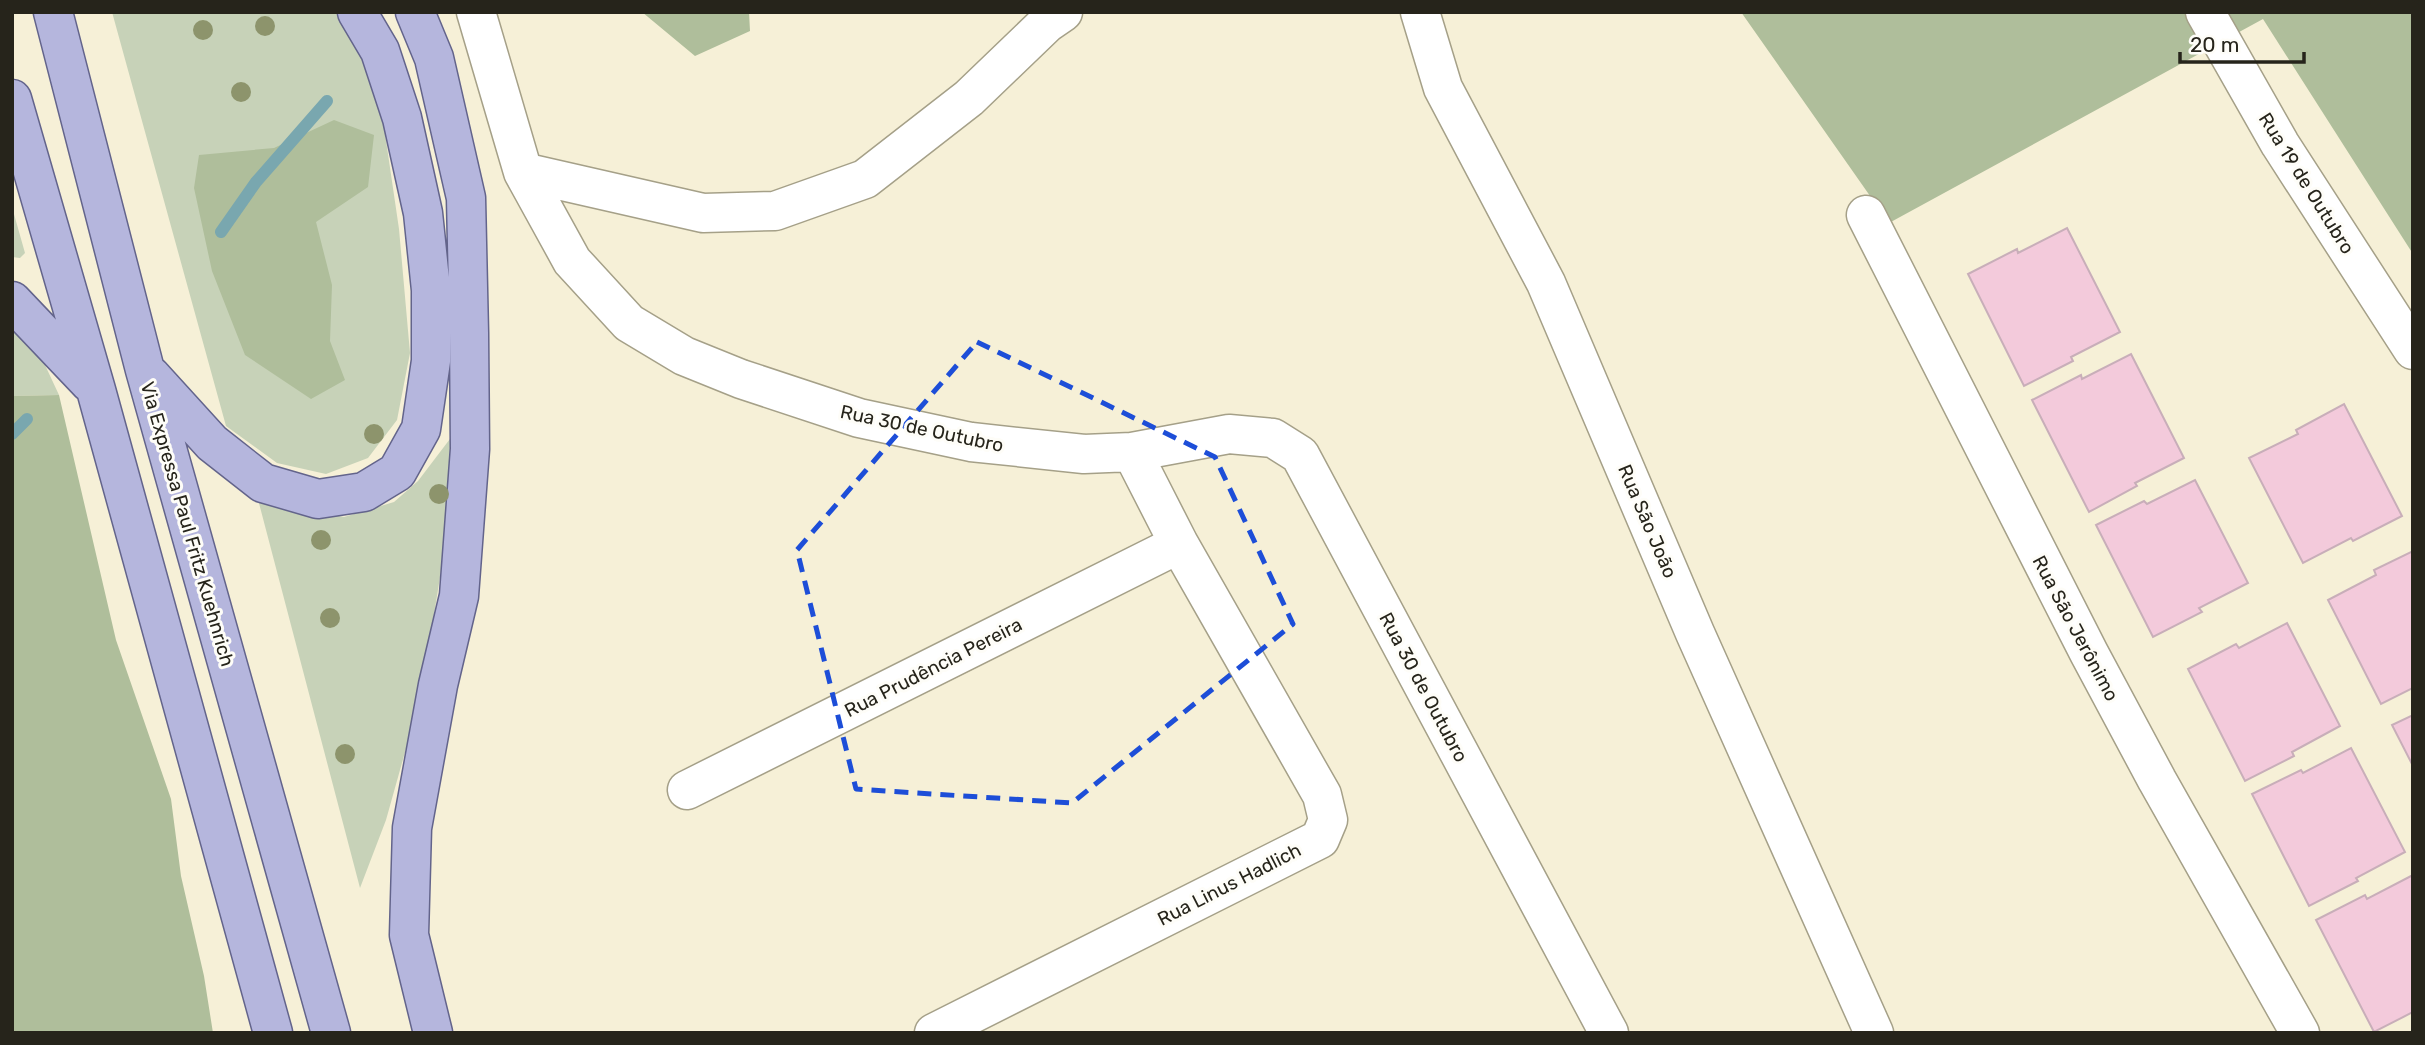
<svg xmlns="http://www.w3.org/2000/svg" width="2425" height="1045" viewBox="0 0 2425 1045" font-family="Rubik,sans-serif">
  <style>
    .green { fill: #c7d2b8 }
    .forest { fill: #afbe9b }
    .lines { fill: none; stroke-linecap: round; stroke-linejoin: round }
    .stream { stroke: #79a7af; stroke-width: 12 }
    .building { fill: #f3cadb; stroke: #c8aeb9; stroke-width: 2 }
    .minor-casing { stroke: #a5a088; stroke-width: 41 }
    .major-casing { stroke: #63648b; stroke-width: 41 }
    .minor { stroke: #fff; stroke-width: 38 }
    .major { stroke: #b5b6dd; stroke-width: 38 }
    .tree { fill: #8d946c }
    .marked { fill: none; stroke: #1d4ed8; stroke-width: 5; stroke-dasharray: 14 9; stroke-linejoin: round }
    .labels { text-anchor: middle; stroke-width: 6; stroke-linejoin: round; paint-order: stroke }
    .street-label { font-size: 19px; fill: #26241b; stroke: #fefdf8 }
  </style>
  <rect width="100%" height="100%" fill="#f6f0d7"/>
  <path class="green" d="M 112,12 L 335,12 L 357,44 L 383,120 L 399,229 L 410,353 L 397,420 L 368,458 L 326,474 L 277,463 L 226,426 Z
    M 12,207 L 25,253 L 20,258 L 12,257 Z
    M 12,327 L 45,365 L 59,395 L 12,396 Z
    M 456,431 L 451,509 L 421,695 L 386,820 L 360,888 L 255,488 L 292,507 L 344,517 L 394,502 L 418,481 Z"/>
  <path class="forest" d="M 642,12 L 749,12 L 750,31 L 695,56 Z
    M 1741,12 L 2413,12 L 2413,254 L 2263,19 L 1889,223 Z
    M 334,120 L 374,135 L 368,187 L 316,222 L 332,285 L 330,341 L 345,380 L 311,399 L 245,355 L 212,271 L 194,188 L 199,155 L 274,148 Z
    M 59,395 L 116,640 L 171,799 L 181,876 L 204,976 L 213,1033 L 12,1033 L 12,396 Z"/>
  <g class="lines">
    <path class="stream" d="M 221,232 L 256,182 L 327,101
      M 12,434 L 27,419"/>
  </g>
  <path class="building" d="M 2067,228 L 2120,332 L 2071,357 L 2073,361 L 2024,386 L 1968,274 L 2017,249 L 2018,253 Z
    M 2131,354 L 2184,458 L 2135,483 L 2137,486 L 2089,512 L 2032,400 L 2081,375 L 2082,379 Z
    M 2344,404 L 2402,516 L 2353,541 L 2351,538 L 2303,563 L 2249,458 L 2298,434 L 2296,430 Z
    M 2195,480 L 2248,583 L 2199,608 L 2202,612 L 2153,637 L 2096,525 L 2144,501 L 2147,504 Z
    M 2413,551 L 2413,688 L 2381,704 L 2328,600 L 2376,575 L 2374,570 Z
    M 2287,623 L 2340,726 L 2292,752 L 2294,756 L 2245,781 L 2188,669 L 2236,644 L 2239,648 Z
    M 2413,715 L 2413,766 L 2392,725 Z
    M 2351,748 L 2405,852 L 2356,878 L 2358,881 L 2309,906 L 2252,794 L 2301,770 L 2303,773 Z
    M 2413,875 L 2413,1012 L 2374,1032 L 2316,920 L 2365,895 L 2367,899 Z"/>
  <g class="lines">
    <defs>
      <path id="minor" d="M 476,12 L 523,172 L 572,261 L 629,323 L 684,356 L 741,379 L 859,418 L 971,442 L 1084,454 L 1132,452 L 1229,434 L 1273,438 L 1300,455 L 1609,1033
        M 1420,12 L 1443,88 L 1546,283 L 1695,633 L 1874,1033
        M 2205,12 L 2280,144 L 2413,350
        M 523,172 L 703,213 L 775,211 L 865,179 L 969,98 L 1047,23 L 1063,12
        M 1866,215 L 2089,653 L 2157,780 L 2300,1033
        M 687,790 L 1179,544
        M 934,1033 L 1320,839 L 1328,820 L 1322,795 L 1179,544 L 1132,452"/>
      <path id="major" d="M 53,12 L 145,370 L 331,1033
        M 415,12 L 434,58 L 466,198 L 469,333 L 470,449 L 459,596 L 438,685 L 412,828 L 409,935 L 433,1033
        M 12,99 L 96,390 L 273,1033
        M 12,301 L 90,383
        M 151,376 L 212,443 L 263,483 L 318,499 L 364,492 L 397,472 L 421,429 L 431,361 L 431,290 L 423,213 L 402,118 L 380,51 L 357,12"/>
    </defs>
    <use href="#minor" class="minor-casing"/>
    <use href="#major" class="major-casing"/>
    <use href="#minor" class="minor"/>
    <use href="#major" class="major"/>
  </g>
  <g class="tree">
    <circle cx="265" cy="26" r="10"/>
    <circle cx="203" cy="30" r="10"/>
    <circle cx="241" cy="92" r="10"/>
    <circle cx="374" cy="434" r="10"/>
    <circle cx="439" cy="494" r="10"/>
    <circle cx="321" cy="540" r="10"/>
    <circle cx="330" cy="618" r="10"/>
    <circle cx="345" cy="754" r="10"/>
  </g>
  <path class="marked" d="M 977,342 L 1215,457 L 1293,624 L 1072,803 L 856,789 L 797,550 Z"/>
  <g class="labels">
    <g class="street-label">
      <text transform="translate(2307 183) rotate(58)" y="7">Rua 19 de Outubro</text>
      <text transform="translate(922 428) rotate(12)" y="7">Rua 30 de Outubro</text>
      <text transform="translate(1648 521) rotate(67)" y="7">Rua São João</text>
      <text transform="translate(188 524) rotate(74)" y="7">Via Expressa Paul Fritz Kuehnrich</text>
      <text transform="translate(2076 628) rotate(62)" y="7">Rua São Jerônimo</text>
      <text transform="translate(933 667) rotate(-27)" y="7">Rua Prudência Pereira</text>
      <text transform="translate(1424 687) rotate(62)" y="7">Rua 30 de Outubro</text>
      <text transform="translate(1229 884) rotate(-27)" y="7">Rua Linus Hadlich</text>
    </g>
  </g>
  <rect width="2425" height="1045" fill="none" stroke="#26241b" stroke-width="28"/>
  <path d="M2180 52v10h124v-10" fill="none" stroke="#26241b" stroke-width="3.5"/>
  <text x="2190" y="52" font-size="21" fill="#26241b" stroke="#fefdf8" stroke-width="5" paint-order="stroke">20 m</text>
</svg>
